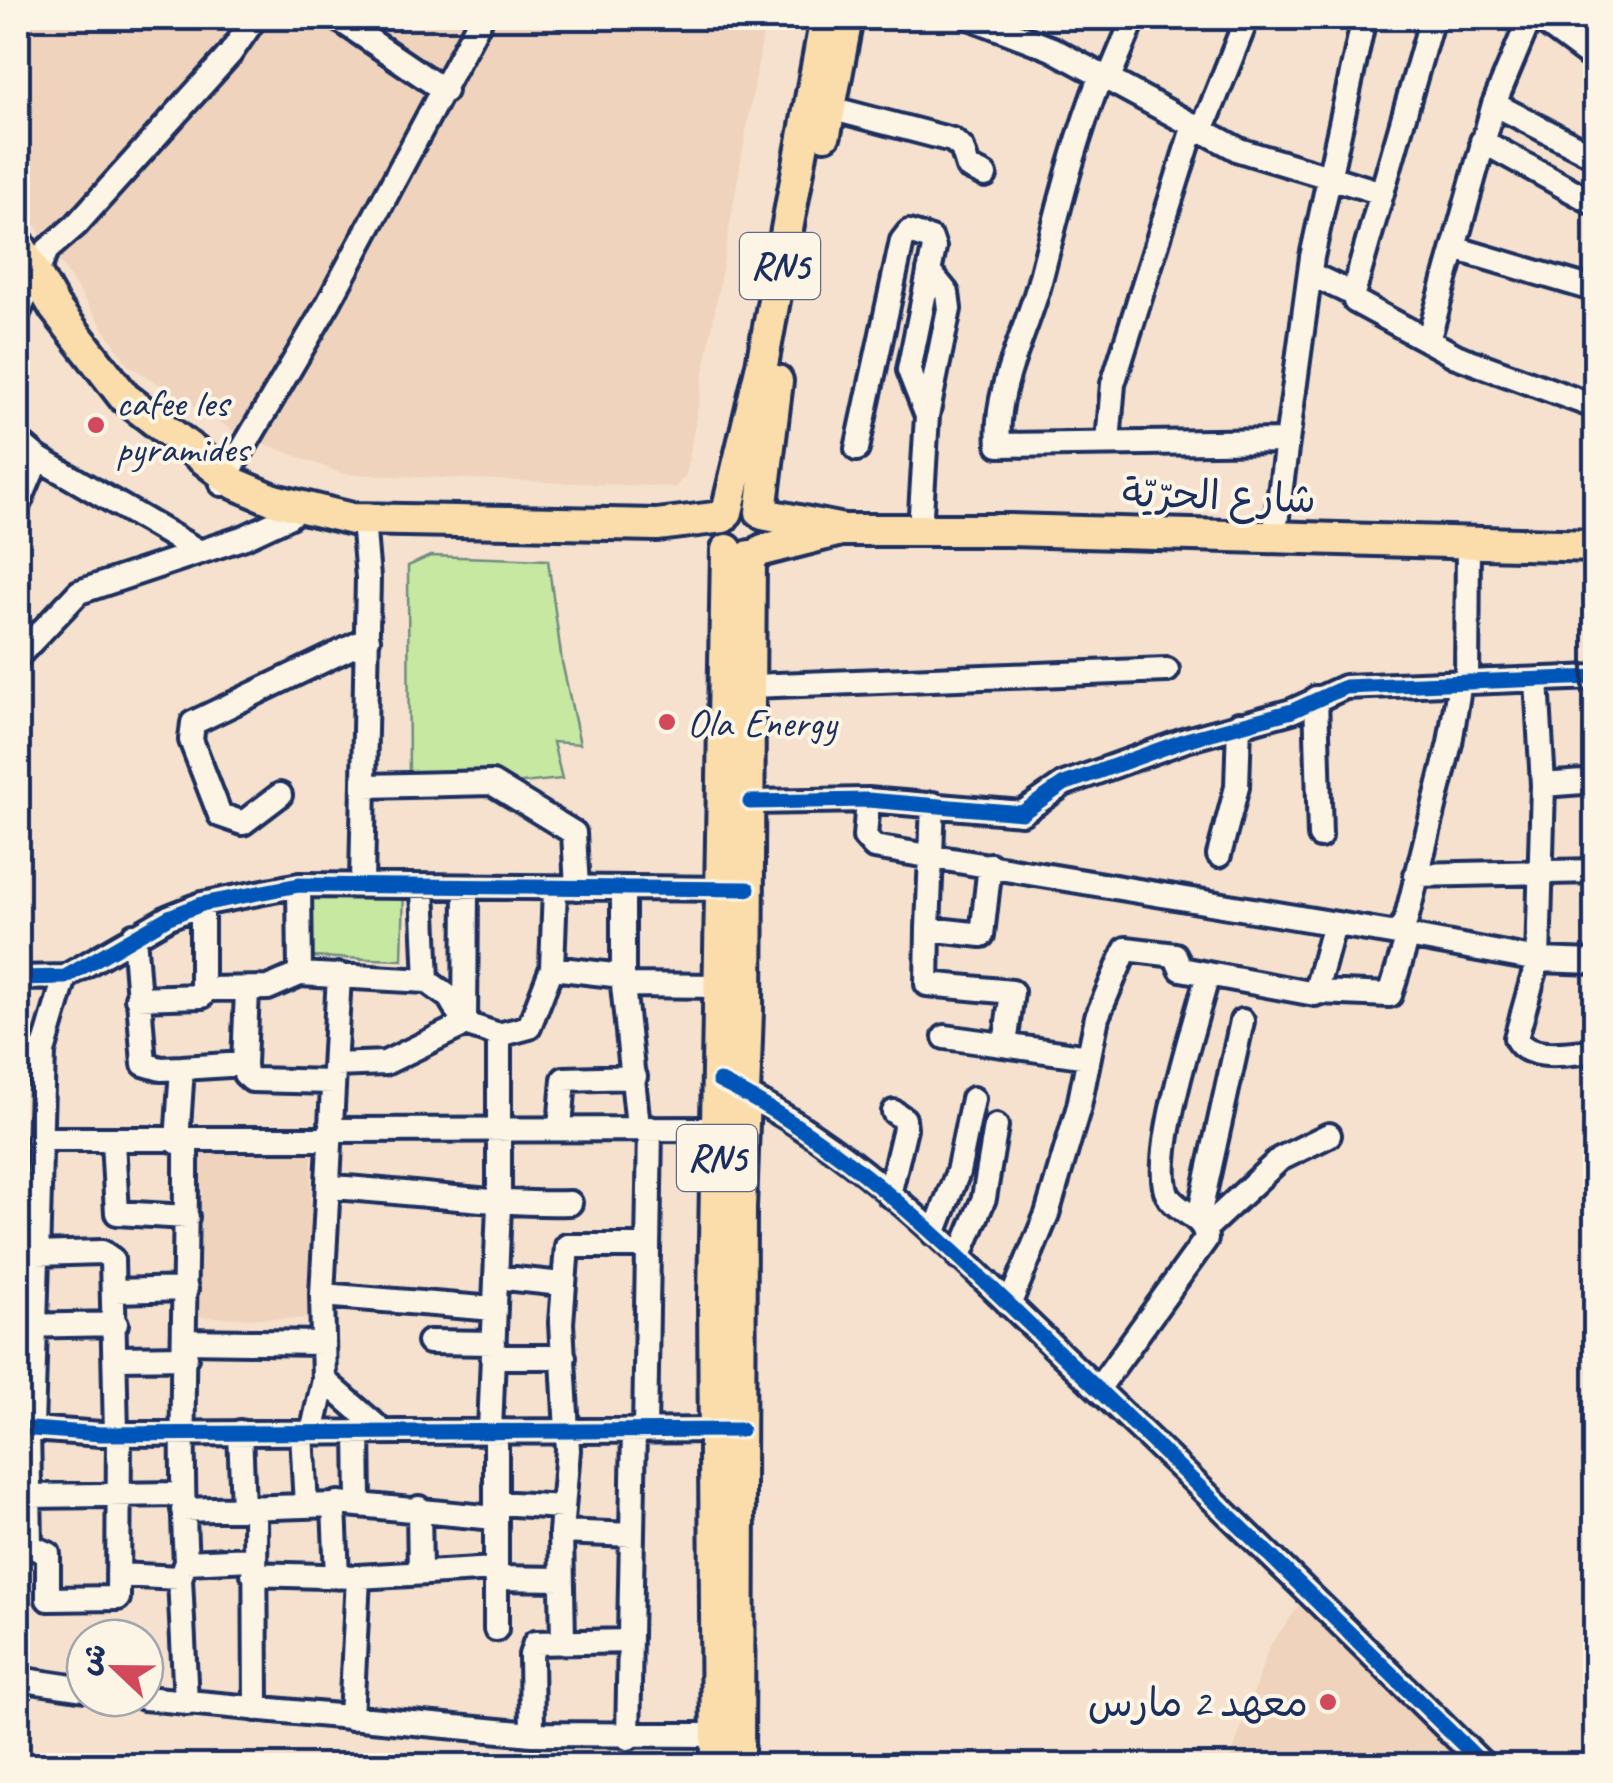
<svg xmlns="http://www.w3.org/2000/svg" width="1613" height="1783" viewBox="0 0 1613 1783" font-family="Caveat,'Playpen Sans Arabic',sans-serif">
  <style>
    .built { fill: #f0d3bc }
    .green { fill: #c6e8a1; stroke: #708c80; stroke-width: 2.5 }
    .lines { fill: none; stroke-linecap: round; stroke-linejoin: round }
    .minor-casing { stroke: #1b2f5e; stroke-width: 30 }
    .major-casing { stroke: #1b2f5e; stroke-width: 38 }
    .minor { stroke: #fcf5e5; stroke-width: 22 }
    .major { stroke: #faddab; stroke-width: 30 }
    .cycleway-casing { stroke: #fcf5e5; stroke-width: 21 }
    .cycleway { stroke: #0057b8; stroke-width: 15 }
    .poi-dot { fill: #d1495b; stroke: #fcf5e5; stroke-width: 4 }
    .labels { text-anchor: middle; stroke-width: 8; stroke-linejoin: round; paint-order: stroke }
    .shield { fill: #fcf5e5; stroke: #5e6a86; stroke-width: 2.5 }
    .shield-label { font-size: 38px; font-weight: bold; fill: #1b2f5e }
    .poi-label { font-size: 40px; fill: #1b2f5e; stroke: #fcf5e5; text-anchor: start }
    .street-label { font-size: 40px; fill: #1b2f5e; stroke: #fcf5e5 }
  </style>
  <rect width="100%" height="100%" fill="#f5e1cd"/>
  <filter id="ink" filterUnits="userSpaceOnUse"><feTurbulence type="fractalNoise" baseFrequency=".01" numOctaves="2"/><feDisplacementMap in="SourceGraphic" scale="20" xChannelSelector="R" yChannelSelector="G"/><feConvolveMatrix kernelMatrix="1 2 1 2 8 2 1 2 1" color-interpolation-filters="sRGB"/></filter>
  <g filter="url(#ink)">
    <path class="built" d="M 18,18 L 766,18 L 686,475 L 675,487 L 343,474 L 237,433 L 128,365 L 18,199 Z
      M 200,1141 L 312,1143 L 308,1319 L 196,1317 Z
      M 1305,1597 L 1468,1765 L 1228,1766 L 1269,1647 Z"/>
    <path class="green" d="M 430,556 L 548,560 L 562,662 L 580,744 L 553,742 L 562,779 L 471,788 L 434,799 L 409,790 L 408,566 Z
      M 309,884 L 404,887 L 402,960 L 307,957 Z"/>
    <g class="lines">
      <defs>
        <path id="minor" d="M 337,18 L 445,91
          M 972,18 L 1052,49 L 1239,150 L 1382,193
          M 1538,18 L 1596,61
          M 1101,75 C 1074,143 1058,211 1040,281 C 1026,335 994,387 999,445 L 1287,441
          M 1108,80 L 1134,18
          M 1494,104 L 1587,152
          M 830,108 L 952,140 L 962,148 L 968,167 L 985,175
          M 1201,133 L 1247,18
          M 1482,141 L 1596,204
          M 1454,248 L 1596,290
          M 1310,274 L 1353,294 L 1355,301 L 1456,356 L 1596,407
          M 1353,294 L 1432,18
          M 18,313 L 47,250 L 76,225 L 230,54 L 255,18
          M 1428,341 L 1494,104 L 1530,18
          M 927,416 L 949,309 L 947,293 L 929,271
          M 18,441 L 38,458 L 18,505
          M 1108,442 L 1113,384 L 1193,128
          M 857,449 L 902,241 L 909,232 L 931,239 L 934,248 L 909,370 L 927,416 L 920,530
          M 38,458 L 200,552
          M 222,484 L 329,302 L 481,18
          M 1274,538 L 1312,257 L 1364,18
          M 18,656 L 79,592 L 245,537 L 290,516
          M 1537,680 L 1543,785 L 1538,960 L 1516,1038 C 1528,1063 1572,1052 1596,1051
          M 1467,682 L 1468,542
          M 750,686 L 1167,670
          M 1316,698 L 1320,836
          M 1543,785 L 1596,781
          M 366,786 L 492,783 L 574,833 L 577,888
          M 280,795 L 243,823 L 220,815 L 191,740 L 193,723 L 368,639
          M 868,800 L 865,837 L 874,847 L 1397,934 L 1406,920 L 1450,743 L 1460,682
          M 750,802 L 868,800 L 1022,813 L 1064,784 L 1186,740 L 1292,711 L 1345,687 L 1596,677
          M 933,804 L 928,929 L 982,935 L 990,865
          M 1219,855 L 1237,787 L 1239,724
          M 1416,875 L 1596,871
          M 362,884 L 368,578 L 363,520
          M 299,885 L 300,974 L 427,981 L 423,889
          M 555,889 L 552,968 L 622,976
          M 623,890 L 623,985 L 638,1126
          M 928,929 L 927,984 L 1012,992 L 1005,1045
          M 1397,934 L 1538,960 L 1596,962
          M 134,935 L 144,1064 L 161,1069 L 182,1068
          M 18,978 L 65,977 L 169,917 L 202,904 L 299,885 L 735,889
          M 427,981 L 449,997 L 465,1024 L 499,1035 L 529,1027 L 552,968
          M 623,985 L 722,986
          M 205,989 L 268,988 L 300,974
          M 1318,992 L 1390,995 L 1408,936
          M 137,998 L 202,996 L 202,904
          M 945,1037 L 1089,1057
          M 18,1054 L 43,1052
          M 244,1064 L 245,1074 L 252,1080 L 333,1082
          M 335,1065 L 385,1063 L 465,1024 L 466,888
          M 731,1087 C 859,1149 959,1257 1060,1353 C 1203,1489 1344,1627 1485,1766
          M 560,1127 L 564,1079 L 635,1077
          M 331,1130 L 733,1129
          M 39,1139 L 330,1139
          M 113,1141 L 117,1213 L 187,1217
          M 177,1142 L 182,1068 L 244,1064 L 247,990
          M 328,1187 C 410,1191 488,1205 570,1203
          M 889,1195 L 905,1128 L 904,1119 L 894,1112
          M 1198,1221 L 1242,1021
          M 1205,1229 L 1280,1159 L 1329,1135
          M 934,1234 L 958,1172 L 973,1099
          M 36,1254 L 102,1252 L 112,1259 L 116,1434
          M 959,1258 L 984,1198 L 996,1126
          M 496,1277 L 562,1284
          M 115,1291 L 186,1289
          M 322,1295 L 495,1309
          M 1009,1305 L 1047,1214 L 1079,1106 L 1097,1017 L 1126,949 L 1175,955 L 1181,969 L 1315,994 L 1334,924
          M 18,1326 L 116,1324
          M 185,1341 L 321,1343
          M 429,1342 L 494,1343
          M 493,1357 L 564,1357
          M 117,1358 L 186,1357
          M 324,1380 L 381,1430
          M 1098,1389 L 1206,1239 C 1206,1213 1169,1212 1165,1187 C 1156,1140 1195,1024 1208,974
          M 28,1427 L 30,1546
          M 18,1428 L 101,1434 L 728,1430
          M 32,1428 L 43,1052 L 65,977
          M 358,1431 L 359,1502
          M 490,1431 L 499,1205 L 499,1035
          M 645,1431 L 650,1128
          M 240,1432 L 243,1508
          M 302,1433 L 306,1506
          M 312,1433 L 324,1380 L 322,1295 L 339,975
          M 28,1496 L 182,1494
          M 496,1503 L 562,1507
          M 255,1507 L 256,1709
          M 419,1508 L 420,1572
          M 183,1510 L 334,1505
          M 561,1532 L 632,1535
          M 18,1548 L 30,1546 L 48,1554 L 48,1599 L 118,1598 L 119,1434
          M 186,1562 L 252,1559
          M 253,1574 L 358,1577 L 495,1569
          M 118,1575 L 180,1578
          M 337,1577 L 334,1505 L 338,1503 L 495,1518
          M 495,1578 L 561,1579
          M 496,1629 L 496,1431
          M 563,1642 L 561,1532 L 568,1450 L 561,1323 L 567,1246 L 647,1246
          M 18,1679 L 85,1689
          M 144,1698 L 532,1734 L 717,1735
          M 186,1703 L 180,1578 L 186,1562 C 178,1422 187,1282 186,1142
          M 351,1718 L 358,1577
          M 532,1734 L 531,1655 L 535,1643 L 630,1641
          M 628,1738 L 634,1431"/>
        <path id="major" d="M 825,134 L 847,18
          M 18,243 L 55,308 L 124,397 L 236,484 L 274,500 L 352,519 L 657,525 L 723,517
          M 727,512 L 762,365 L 826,18
          M 761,512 L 777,381
          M 763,514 L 843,530 L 1009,530 L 1596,546
          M 763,550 L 837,531
          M 717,1766 L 714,1298 L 727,550
          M 738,1766 L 740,1208 L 747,1010 L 750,556"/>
      </defs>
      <use href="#minor" class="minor-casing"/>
      <use href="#major" class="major-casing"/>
      <use href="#minor" class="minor"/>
      <use href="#major" class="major"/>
      <defs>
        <path id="cycleway" d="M 750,802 L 868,800 L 1022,813 L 1064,784 L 1186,740 L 1292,711 L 1345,687 L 1596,677
          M 18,978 L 65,977 L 169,917 L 202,904 L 299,885 L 748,889
          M 719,1081 C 854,1147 958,1257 1066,1359 C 1207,1493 1346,1629 1485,1766
          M 18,1428 L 101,1434 L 741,1430"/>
      </defs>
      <use href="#cycleway" class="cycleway-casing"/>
      <use href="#cycleway" class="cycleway"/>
    </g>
  </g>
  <g class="poi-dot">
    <circle cx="96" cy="425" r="10"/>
    <circle cx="667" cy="722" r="10"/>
    <circle cx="1328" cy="1702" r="10"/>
  </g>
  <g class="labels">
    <g class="shield">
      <rect x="740" y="233" width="80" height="66" rx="8"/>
      <rect x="677" y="1125" width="80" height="66" rx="8"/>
    </g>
    <g class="shield-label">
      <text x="780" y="279">RN5</text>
      <text x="717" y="1171">RN5</text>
    </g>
    <g class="poi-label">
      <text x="116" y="416">cafee les<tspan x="116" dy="46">pyramides</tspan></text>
      <text x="687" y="736">Ola Energy</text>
      <text x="1308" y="1716" text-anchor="end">معهد 2 مارس</text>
    </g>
    <g class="street-label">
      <text transform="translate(1219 495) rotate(2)" y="14">شارع الحرّيّة</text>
    </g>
  </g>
  <rect width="1613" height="1783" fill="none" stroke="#fcf5e5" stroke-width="60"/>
  <rect x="30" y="30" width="1553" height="1723" fill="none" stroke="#1b2f5e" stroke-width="4" filter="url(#ink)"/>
  <g transform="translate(115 1668) rotate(292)"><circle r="48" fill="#fcf5e5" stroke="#a2a6af" stroke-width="2.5"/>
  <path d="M0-8L18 38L0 25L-18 38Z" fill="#d1495b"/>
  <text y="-15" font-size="28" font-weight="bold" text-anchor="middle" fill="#1b2f5e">ش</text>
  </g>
</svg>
